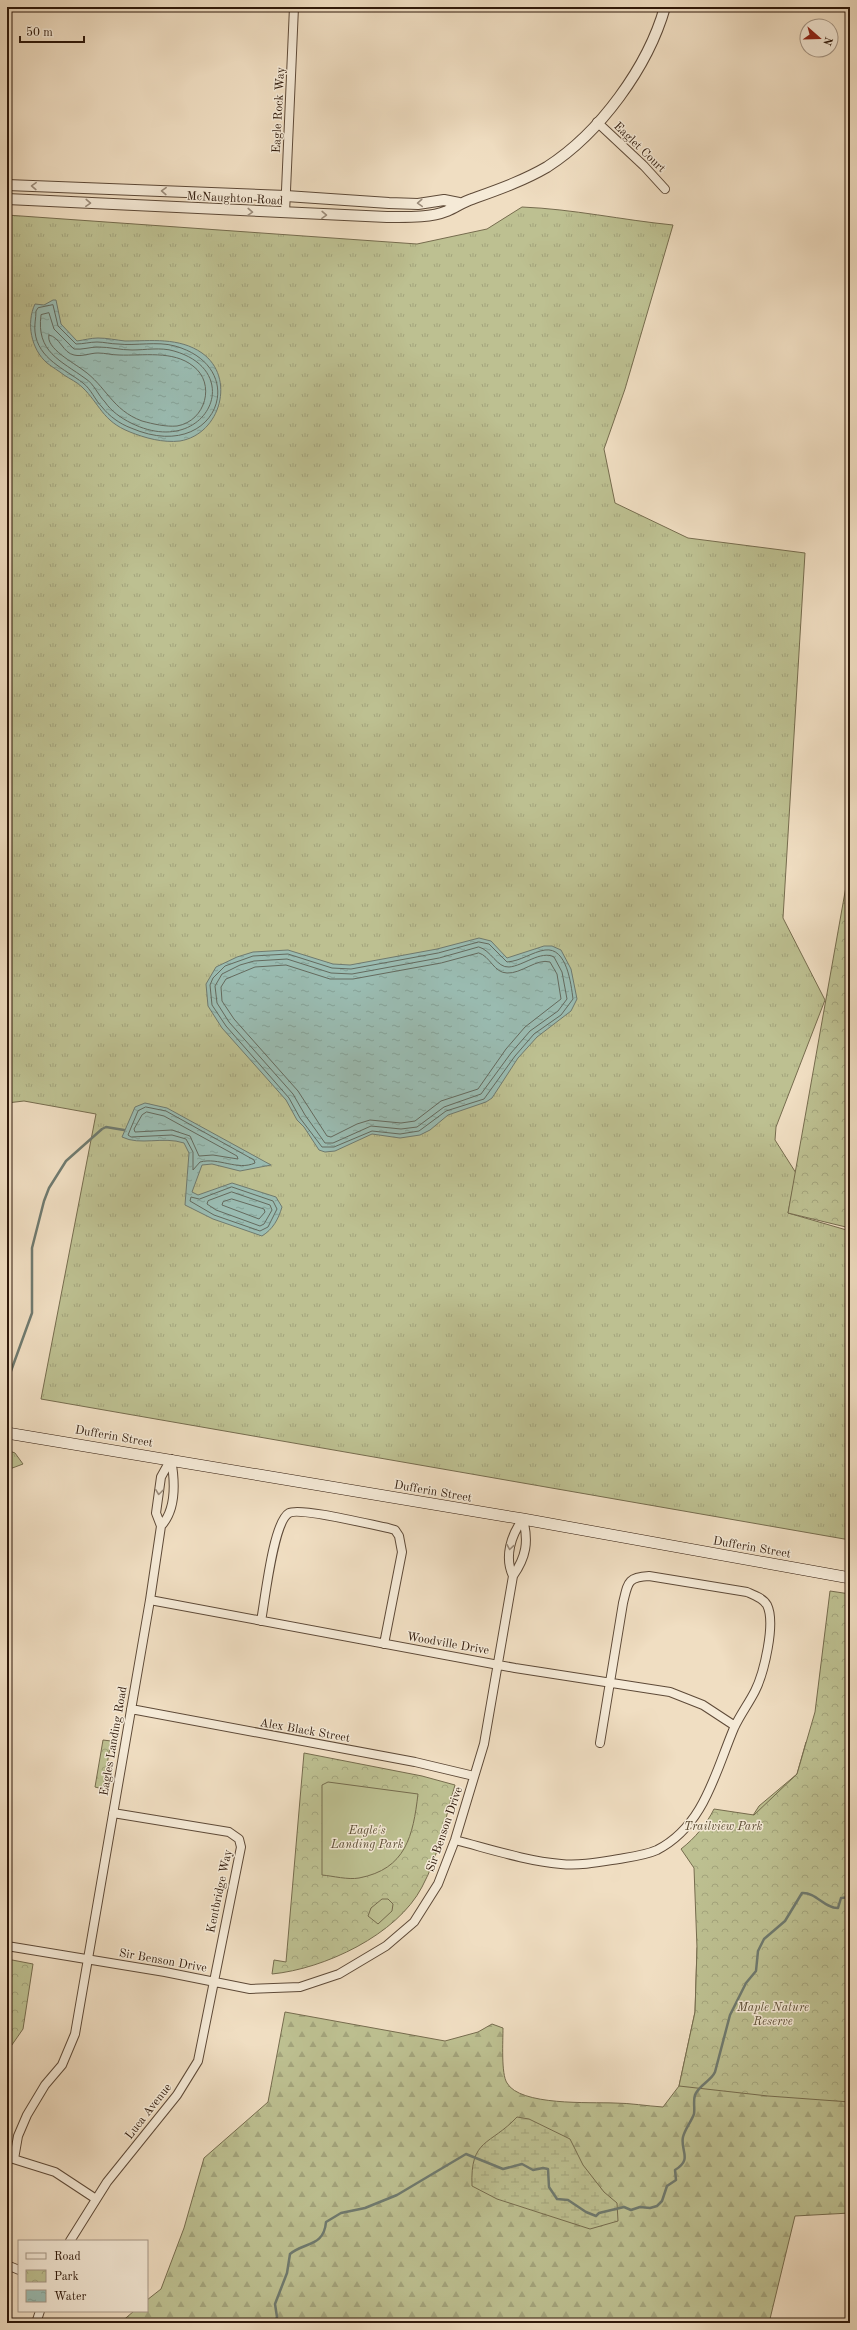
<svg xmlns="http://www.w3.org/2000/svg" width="857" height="2330" viewBox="0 0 857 2330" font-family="'Old Standard TT',serif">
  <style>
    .grass { fill: url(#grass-tufts); stroke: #766c4e }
    .forest { fill: url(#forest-firs); stroke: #766c4e }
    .wetland { fill: url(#wetland-marsh); stroke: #766c4e }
    .park { fill: url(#park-crowns); stroke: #766c4e }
    .pitch { fill: #bdc091; stroke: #766c4e }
    .water { fill: url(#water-ripples); stroke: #6f7a6f }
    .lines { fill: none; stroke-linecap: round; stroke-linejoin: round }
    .shore { stroke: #646a5e; stroke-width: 1 }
    .stream { stroke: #6f7a6f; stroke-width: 2.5 }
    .minor-casing { stroke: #5e4a38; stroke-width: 10 }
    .tertiary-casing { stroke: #5e4a38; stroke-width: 12 }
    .secondary-casing { stroke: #2e180a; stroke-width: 12 }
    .minor { stroke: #f5ead7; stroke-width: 8 }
    .tertiary { stroke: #f5ead7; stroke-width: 10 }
    .secondary { stroke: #f5ead7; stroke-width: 11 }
    .oneway { stroke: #9b8c7b }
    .labels { text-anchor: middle; stroke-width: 3; stroke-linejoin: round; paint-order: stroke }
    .street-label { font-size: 12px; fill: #2e180a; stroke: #f5ead7 }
    .park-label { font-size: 12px; font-style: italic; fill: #594a32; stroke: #f5ead7 }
  </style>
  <defs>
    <pattern id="grass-tufts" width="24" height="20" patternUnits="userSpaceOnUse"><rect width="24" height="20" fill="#bdc091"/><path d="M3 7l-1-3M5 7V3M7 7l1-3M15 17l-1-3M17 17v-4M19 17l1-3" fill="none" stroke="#a3a47c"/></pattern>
    <pattern id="forest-firs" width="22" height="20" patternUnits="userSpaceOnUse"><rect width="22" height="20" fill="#bdc091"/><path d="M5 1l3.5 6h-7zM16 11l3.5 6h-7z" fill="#a3a47c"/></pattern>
    <pattern id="wetland-marsh" width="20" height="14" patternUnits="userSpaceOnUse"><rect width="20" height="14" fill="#bdc091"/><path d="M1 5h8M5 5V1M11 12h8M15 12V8" fill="none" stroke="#a3a47c"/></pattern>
    <pattern id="park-crowns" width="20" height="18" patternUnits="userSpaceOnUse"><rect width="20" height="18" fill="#bdc091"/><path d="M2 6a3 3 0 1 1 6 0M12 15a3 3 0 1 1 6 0" fill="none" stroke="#a3a47c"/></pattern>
    <pattern id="water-ripples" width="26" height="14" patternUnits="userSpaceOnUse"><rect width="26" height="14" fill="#9abcb2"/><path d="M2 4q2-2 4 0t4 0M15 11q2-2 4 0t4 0" fill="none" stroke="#85a198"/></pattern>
  </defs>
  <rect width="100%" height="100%" fill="#f0dec2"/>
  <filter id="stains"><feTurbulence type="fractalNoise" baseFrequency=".005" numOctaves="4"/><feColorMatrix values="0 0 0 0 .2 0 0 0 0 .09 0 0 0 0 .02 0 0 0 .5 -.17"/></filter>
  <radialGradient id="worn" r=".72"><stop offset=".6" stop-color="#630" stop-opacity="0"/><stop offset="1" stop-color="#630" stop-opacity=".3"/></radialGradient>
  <path class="grass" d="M 522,207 C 573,209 622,220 673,225 L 625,389 L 604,449 L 615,503 L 688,538 L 805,553 L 783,918 L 825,1000 L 776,1127 L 775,1140 L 796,1173 L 788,1213 L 850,1231 L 850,1540 L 41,1399 L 96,1114 L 24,1101 L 7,1103 L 7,215 L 417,244 L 487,229 Z
    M 7,1450 L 15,1453 L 23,1464 L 7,1470 Z"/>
  <path class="forest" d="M 850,1731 L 850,2213 L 795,2216 L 769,2323 L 120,2323 L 134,2311 L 147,2311 L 147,2300 L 161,2289 L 184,2228 L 204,2158 L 268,2102 L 285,2012 L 445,2041 L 478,2032 L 492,2024 L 503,2028 C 503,2041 501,2074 507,2083 C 520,2106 590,2102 614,2103 C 630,2103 647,2106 663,2107 L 679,2086 L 695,2012 L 697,1948 L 743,1831 L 759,1806 L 797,1774 L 806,1742 Z"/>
  <path class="wetland" d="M 517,2117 L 529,2119 L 570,2139 L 583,2165 L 604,2192 L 617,2203 L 618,2221 L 590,2229 L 497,2199 L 472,2186 C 470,2138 490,2146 517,2117 Z"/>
  <path class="park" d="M 850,864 L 850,1228 L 788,1213 Z
    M 830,1591 L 850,1594 L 850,2102 L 768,2096 L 679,2086 L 695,2012 L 697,1948 L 694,1868 L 681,1849 C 695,1838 706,1825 714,1809 L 754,1815 L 797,1774 L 815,1712 Z
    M 103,1740 L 111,1741 L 103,1789 L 95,1787 Z
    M 304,1753 L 422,1776 L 455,1785 C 445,1818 439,1856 422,1887 C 397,1935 324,1969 272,1974 L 274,1960 L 286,1962 Z
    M 7,1959 L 33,1964 L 23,2029 L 7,2052 Z"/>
  <path class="pitch" d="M 328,1782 L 418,1794 C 413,1836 406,1869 359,1878 C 348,1880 333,1876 322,1875 L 322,1785 Z
    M 382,1899 L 388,1899 L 393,1904 L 392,1911 L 378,1924 L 368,1916 L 371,1908 Z"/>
  <path class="water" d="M 53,300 L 56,300 L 61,324 L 77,341 C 84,340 91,338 98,338 C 107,338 116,340 125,341 C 151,341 179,337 202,353 C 236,377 221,434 180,441 C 163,443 145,438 130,432 C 102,421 100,404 82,387 C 77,382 70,379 64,375 C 59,371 52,367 47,363 C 31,349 26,323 35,304 L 44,305 Z
    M 479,938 L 491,941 L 507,958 L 544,946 L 552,946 L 561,950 L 571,969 L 577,999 L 571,1011 L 537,1037 L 518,1058 L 492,1098 L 486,1102 L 448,1115 L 430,1130 L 420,1135 L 400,1138 L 372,1134 L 335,1151 L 325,1152 L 319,1150 L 304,1127 L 297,1120 L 286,1100 L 222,1028 L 208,1006 L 206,984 L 216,967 L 237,957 L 253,952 L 288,950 L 333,964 L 350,965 L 437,949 Z
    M 145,1103 L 167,1108 L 271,1165 L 240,1171 L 212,1164 L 202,1165 L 192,1192 L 198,1195 L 232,1183 L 276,1197 L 282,1207 C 278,1220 273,1229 262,1236 L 213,1219 L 185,1205 L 189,1153 L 184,1143 C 163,1136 140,1146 122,1137 L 135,1107 Z"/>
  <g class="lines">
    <path class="shore" d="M 53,305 L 58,326 L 76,344 C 83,344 90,342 97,342 C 104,342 111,344 118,344 C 136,346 157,341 175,346 C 253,368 216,465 131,428 C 120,424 109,416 102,407 C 95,400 91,389 83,383 C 65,369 38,359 35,332 C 34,326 36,318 36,311 L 38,308 Z
      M 49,313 L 54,329 L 74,349 C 82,350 90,347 98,347 C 110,347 120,350 132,350 C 145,350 161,347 174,351 C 248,372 205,460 131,423 C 121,418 111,411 105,402 C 98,395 94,384 86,379 C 60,360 36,352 41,315 Z
      M 49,335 C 60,337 63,353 74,355 C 82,357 90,353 98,353 C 105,353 112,355 119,355 C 143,356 173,350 193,366 C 216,383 206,421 177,426 C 166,427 153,424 142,421 C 112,410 106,386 83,370 C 74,363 45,348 49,335 Z
      M 479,942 L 489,944 L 507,962 C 521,961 532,952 545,950 C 567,947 571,984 573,999 L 561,1015 L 534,1034 L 515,1056 L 484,1099 L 446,1111 L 419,1131 L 400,1134 L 372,1131 L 334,1147 L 322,1147 L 300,1118 L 289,1098 L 226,1026 L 212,1005 L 210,985 L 213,978 L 225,966 L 253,956 L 288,954 L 332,968 L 351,969 L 438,953 Z
      M 479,947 C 491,950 497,968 509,967 C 523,966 541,950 554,957 L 562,972 L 567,999 L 558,1011 L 530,1031 L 511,1053 L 481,1094 L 444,1107 L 417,1127 L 401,1129 L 371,1126 L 333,1143 L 325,1143 L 305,1115 L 293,1094 L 229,1022 L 217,1003 L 215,986 L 222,974 L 240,965 L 254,961 L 287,959 L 331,973 L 352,974 L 439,958 Z
      M 479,953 C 490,956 494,973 507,973 C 521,974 537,958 550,962 L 557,974 L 561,999 L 525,1027 L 506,1049 L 478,1089 L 441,1101 L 415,1121 L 401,1123 L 370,1120 L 357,1124 L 331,1137 L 327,1136 L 298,1091 L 234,1019 L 222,1001 L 221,987 L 226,979 L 255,967 L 286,965 L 330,979 L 353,979 L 441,963 Z
      M 146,1107 L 166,1111 L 254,1160 L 255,1163 C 237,1171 219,1157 200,1162 L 193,1170 L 193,1152 L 186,1139 L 172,1135 L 131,1137 L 128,1135 L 138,1111 Z
      M 147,1112 L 164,1116 L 237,1156 L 238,1159 L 213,1155 L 199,1156 L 190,1136 L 172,1130 L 135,1132 L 134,1129 L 142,1115 Z
      M 232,1187 L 273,1201 L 277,1209 L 268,1227 L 260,1231 L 214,1215 L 190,1201 L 191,1197 L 199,1199 Z
      M 232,1192 L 270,1205 L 272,1210 L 264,1224 L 260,1226 L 216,1210 L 207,1204 L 208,1201 Z
      M 232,1199 L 264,1209 L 265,1212 L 259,1219 L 222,1205 L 223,1202 Z"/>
    <path class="stream" d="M 7,1382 L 32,1313 L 32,1248 L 44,1201 L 49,1188 L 66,1161 L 102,1129 L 106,1127 L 124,1130
      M 275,2323 L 277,2317 L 275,2304 L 287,2273 L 290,2254 C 304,2242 324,2247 326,2222 L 341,2213 L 365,2208 L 397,2195 L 466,2154 L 503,2169 L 522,2164 L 533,2170 L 543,2168 L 548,2169 L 549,2187 L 557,2199 L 568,2200 L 586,2212 L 596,2216 L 599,2213 L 624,2207 L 631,2210 L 640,2207 L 650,2208 L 657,2206 L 662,2201 L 667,2186 L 676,2180 L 675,2170 C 693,2159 680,2151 683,2137 C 685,2129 691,2122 694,2114 C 695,2108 693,2101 695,2095 C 699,2085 711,2081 715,2072 L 730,2015 L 746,1983 L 756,1971 L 758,1951 L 764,1939 L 785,1921 L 802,1893 C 816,1892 824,1908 838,1908 L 841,1898 L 850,1897"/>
    <defs>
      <path id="minor" d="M 597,122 L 644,166 L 665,189
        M 285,213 L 294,7
        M 161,1526 C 177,1509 175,1481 171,1459
        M 513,1576 C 504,1557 511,1535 523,1519
        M 150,1600 L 515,1668 L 670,1692 L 703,1705 L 735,1726
        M 261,1621 C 265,1601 273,1522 289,1513 C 300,1507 372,1525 388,1528 L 395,1530 L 399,1536 L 402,1552 L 384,1644
        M 131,1709 L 415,1762 L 474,1776
        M 455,1840 C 490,1849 526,1861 561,1864 C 580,1866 600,1862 619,1859 C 631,1857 646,1855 657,1850 C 704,1826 715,1773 734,1728 C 740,1715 749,1703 755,1691 C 764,1673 776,1623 767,1605 C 763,1598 754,1595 747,1592 L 649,1576 C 627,1577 628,1583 623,1603 L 600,1743
        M 7,1946 L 165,1972 L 250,1989 L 300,1987 L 339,1974 L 386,1946 L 414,1922 L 438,1884 L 455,1840 L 484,1744 L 513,1576 C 526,1557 529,1542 523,1519
        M 7,2157 L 55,2172 L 96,2199
        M 14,2159 L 18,2136 L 27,2115 L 45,2085 L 62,2065 L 75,2034 L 150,1600 L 161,1526 L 156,1513 L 161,1477 L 171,1459
        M 70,2241 L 107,2182 L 177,2095 L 198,2061 L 241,1847 L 239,1839 L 229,1832 L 113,1813
        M 7,2265 L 19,2270
        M 37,2320 L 40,2311"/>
      <path id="tertiary" d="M 7,185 L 286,196 L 389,203 L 418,204 L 444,200 L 459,203
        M 7,199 L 387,217 C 406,217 430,218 447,211 C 456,207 463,202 472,199 C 497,190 523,181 547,167 C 600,133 648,67 665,7"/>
      <path id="secondary" d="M 7,1433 L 523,1519 L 850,1578"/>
    </defs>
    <use href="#minor" class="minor-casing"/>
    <use href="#tertiary" class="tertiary-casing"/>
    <use href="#secondary" class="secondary-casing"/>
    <use href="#minor" class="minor"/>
    <use href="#tertiary" class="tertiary"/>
    <use href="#secondary" class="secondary"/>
  </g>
  <defs><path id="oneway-chevron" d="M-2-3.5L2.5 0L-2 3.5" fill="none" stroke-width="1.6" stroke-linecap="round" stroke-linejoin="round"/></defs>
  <g class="oneway">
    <use href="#oneway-chevron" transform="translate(34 186) rotate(-178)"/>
    <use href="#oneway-chevron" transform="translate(164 191) rotate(-178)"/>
    <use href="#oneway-chevron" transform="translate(88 203) rotate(3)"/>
    <use href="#oneway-chevron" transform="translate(420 203) rotate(176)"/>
    <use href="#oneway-chevron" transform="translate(250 212) rotate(3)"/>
    <use href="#oneway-chevron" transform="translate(324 215) rotate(2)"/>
    <use href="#oneway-chevron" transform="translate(159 1492) rotate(97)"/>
    <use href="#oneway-chevron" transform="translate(510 1547) rotate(99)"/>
  </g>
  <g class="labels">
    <g class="street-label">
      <text transform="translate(278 110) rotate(-87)" y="4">Eagle Rock Way</text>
      <text transform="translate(640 147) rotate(44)" y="4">Eaglet Court</text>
      <text transform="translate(235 198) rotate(3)" y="4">McNaughton Road</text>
      <text transform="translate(114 1436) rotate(10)" y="4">Dufferin Street</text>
      <text transform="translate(433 1491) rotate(10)" y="4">Dufferin Street</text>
      <text transform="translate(752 1547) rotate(10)" y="4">Dufferin Street</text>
      <text transform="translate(448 1643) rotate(10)" y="4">Woodville Drive</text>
      <text transform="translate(305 1730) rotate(10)" y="4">Alex Black Street</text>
      <text transform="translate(113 1741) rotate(-80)" y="4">Eagles Landing Road</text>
      <text transform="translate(444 1829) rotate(-71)" y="4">Sir Benson Drive</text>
      <text transform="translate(219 1891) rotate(-78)" y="4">Kentbridge Way</text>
      <text transform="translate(163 1960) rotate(10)" y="4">Sir Benson Drive</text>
      <text transform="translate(148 2111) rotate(-52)" y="4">Luca Avenue</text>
    </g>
    <g class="park-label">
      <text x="723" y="1830">Trailview Park</text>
      <text x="367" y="1834">Eagle's<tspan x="367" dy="14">Landing Park</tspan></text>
      <text x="773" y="2011">Maple Nature<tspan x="773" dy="14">Reserve</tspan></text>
    </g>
  </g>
  <rect width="857" height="2330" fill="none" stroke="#f0dec2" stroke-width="24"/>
  <rect x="8" y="8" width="841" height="2314" fill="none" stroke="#2e180a" stroke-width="2"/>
  <rect x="12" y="12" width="833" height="2306" fill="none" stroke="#2e180a"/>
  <rect x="18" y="2240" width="130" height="72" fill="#f5ead7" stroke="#a59685"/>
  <rect x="26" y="2253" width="20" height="6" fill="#f5ead7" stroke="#a59685"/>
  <text x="54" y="2260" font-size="12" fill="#2e180a">Road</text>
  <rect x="26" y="2270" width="20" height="12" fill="url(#park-crowns)" stroke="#a59685"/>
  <text x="54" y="2280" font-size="12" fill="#2e180a">Park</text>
  <rect x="26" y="2290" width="20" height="12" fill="url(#water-ripples)" stroke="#a59685"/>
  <text x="54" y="2300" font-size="12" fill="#2e180a">Water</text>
  <g transform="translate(819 38) rotate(110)"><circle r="19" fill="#f5ead7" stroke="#a59685"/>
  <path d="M0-3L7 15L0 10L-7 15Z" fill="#8f2418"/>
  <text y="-6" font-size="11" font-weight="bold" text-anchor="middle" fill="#2e180a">N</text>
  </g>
  <path d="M20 36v6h64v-6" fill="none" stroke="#2e180a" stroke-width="2"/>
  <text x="26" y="36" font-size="12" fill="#2e180a" stroke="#f5ead7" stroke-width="3" paint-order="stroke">50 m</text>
  <rect width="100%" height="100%" filter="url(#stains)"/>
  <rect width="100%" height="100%" fill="url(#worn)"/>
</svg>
